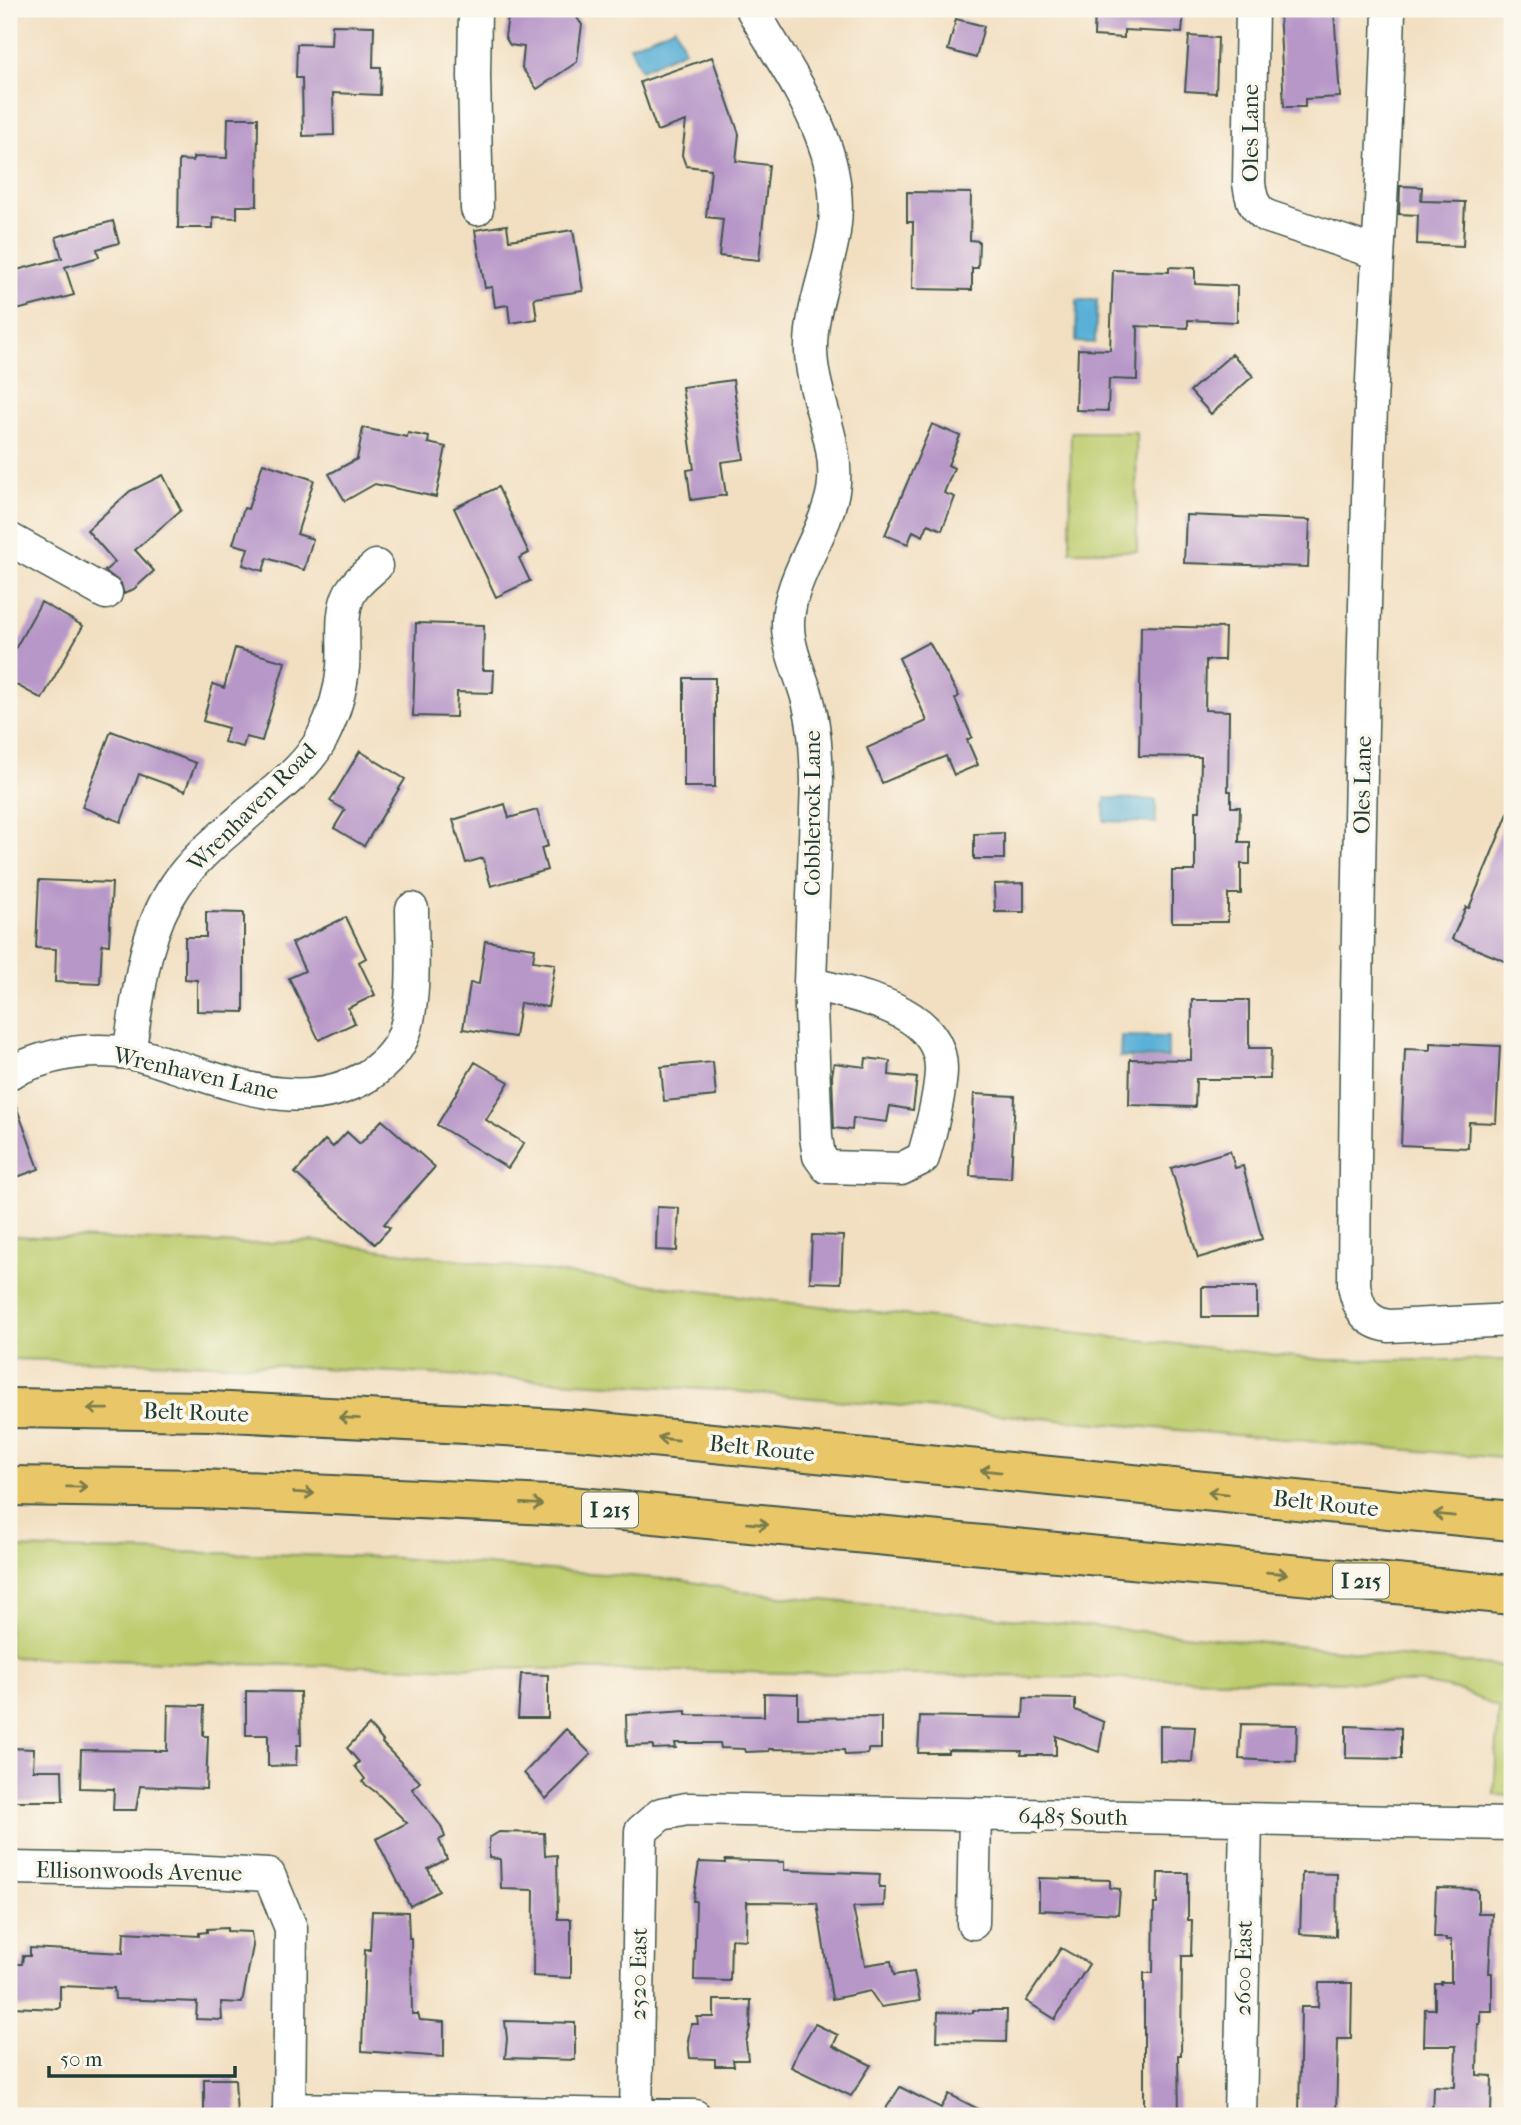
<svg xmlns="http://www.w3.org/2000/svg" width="1521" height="2125" viewBox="0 0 1521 2125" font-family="'IM FELL French Canon',serif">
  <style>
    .green { fill: #becc6e; stroke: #6e8451; stroke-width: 2 }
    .water { fill: #5ab0d7; stroke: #3c7686; stroke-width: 2 }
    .building { fill: #b797c8 }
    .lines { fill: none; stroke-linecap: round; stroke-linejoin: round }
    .minor-casing { stroke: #3f5549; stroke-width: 35 }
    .highway-casing { stroke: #3f5549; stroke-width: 42 }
    .minor { stroke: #fff; stroke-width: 32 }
    .highway { stroke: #e9c769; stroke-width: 38 }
    .oneway { stroke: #7a7b4c }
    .labels { text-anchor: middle; stroke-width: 7; stroke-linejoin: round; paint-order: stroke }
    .shield { fill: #fbf7ec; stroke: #61756b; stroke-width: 2 }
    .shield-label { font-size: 21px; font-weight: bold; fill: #1f3d34 }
    .street-label { font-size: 23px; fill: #1f3d34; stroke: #fbf7ec }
  </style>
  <rect width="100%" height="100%" fill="#fbf7ec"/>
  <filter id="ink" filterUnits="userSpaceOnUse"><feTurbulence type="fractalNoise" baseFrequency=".0143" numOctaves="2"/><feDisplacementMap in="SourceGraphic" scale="14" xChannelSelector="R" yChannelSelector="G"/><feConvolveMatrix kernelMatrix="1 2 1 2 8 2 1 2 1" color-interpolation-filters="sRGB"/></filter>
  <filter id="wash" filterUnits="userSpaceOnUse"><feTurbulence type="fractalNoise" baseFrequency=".00686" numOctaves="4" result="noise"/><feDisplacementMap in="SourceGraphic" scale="28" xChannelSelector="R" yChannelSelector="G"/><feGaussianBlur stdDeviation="1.57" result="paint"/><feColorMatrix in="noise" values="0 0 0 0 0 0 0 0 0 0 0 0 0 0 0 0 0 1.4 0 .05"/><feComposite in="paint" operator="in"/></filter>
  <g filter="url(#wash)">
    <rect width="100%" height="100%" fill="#f2dfc1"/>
    <path class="green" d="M 1071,432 L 1136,432 L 1137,551 L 1070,551 Z
      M 9,1236 L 248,1244 L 314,1241 L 792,1303 L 1325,1360 L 1512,1360 L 1512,1459 L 719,1390 L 265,1365 L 9,1359 Z
      M 9,1548 L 384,1557 L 681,1580 L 751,1593 L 1512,1667 L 1512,1796 L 1494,1795 L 1499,1708 L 1462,1691 L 1421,1683 L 233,1664 L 9,1657 Z"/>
    <path class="water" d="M 675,27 L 685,50 L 641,70 L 630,46 Z
      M 1077,300 L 1097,300 L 1095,343 L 1076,342 Z
      M 1105,798 L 1156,800 L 1156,823 L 1104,821 Z
      M 1121,1036 L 1168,1037 L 1168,1058 L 1120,1057 Z"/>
    <g id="blocks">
      <path class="building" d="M 509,9 L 571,9 L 582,25 L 577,62 L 537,89 L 522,68 L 524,47 L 510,45 L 505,37 Z
        M 1095,9 L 1184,9 L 1182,33 L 1124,30 L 1124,38 L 1094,36 Z
        M 1279,9 L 1306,9 L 1306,12 L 1334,11 L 1340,97 L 1305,99 L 1305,107 L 1284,107 Z
        M 956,19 L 984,26 L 976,58 L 948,50 Z
        M 332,25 L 374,26 L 373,67 L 381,67 L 380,95 L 333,93 L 334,135 L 303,136 L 302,78 L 296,78 L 297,44 L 331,45 Z
        M 1189,36 L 1218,38 L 1216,93 L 1185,91 Z
        M 712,57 L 739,134 L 736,161 L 769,165 L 759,260 L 719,256 L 723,219 L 706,217 L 711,169 L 686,166 L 682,155 L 686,121 L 657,131 L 640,82 Z
        M 228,118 L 258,118 L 257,206 L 237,206 L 237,218 L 213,217 L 213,228 L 178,228 L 179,160 L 193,161 L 193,157 L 227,158 Z
        M 1400,186 L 1422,187 L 1421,201 L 1465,202 L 1463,246 L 1417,244 L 1418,215 L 1399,214 Z
        M 907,192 L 971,193 L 970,240 L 979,241 L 978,268 L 972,268 L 972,290 L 912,289 L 913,222 L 907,222 Z
        M 113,221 L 119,243 L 97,249 L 99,257 L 65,267 L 74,295 L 9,312 L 9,272 L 62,258 L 56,237 Z
        M 507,225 L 509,240 L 573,230 L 583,291 L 534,298 L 537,319 L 510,323 L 508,305 L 495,307 L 492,287 L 485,288 L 475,230 Z
        M 1169,267 L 1195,268 L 1195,284 L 1237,286 L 1237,322 L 1188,320 L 1188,328 L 1136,326 L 1138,329 L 1137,380 L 1109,379 L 1108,411 L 1076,410 L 1078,349 L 1110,350 L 1113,270 L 1169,272 Z
        M 1232,354 L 1253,376 L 1211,414 L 1190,391 Z
        M 733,380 L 744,459 L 721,462 L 726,495 L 691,500 L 687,470 L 694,469 L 682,387 Z
        M 932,424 L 960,436 L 948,465 L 954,468 L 944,493 L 955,497 L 942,530 L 928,524 L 923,536 L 913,531 L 908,544 L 885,535 Z
        M 363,428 L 407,437 L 408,433 L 429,437 L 428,443 L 446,447 L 436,497 L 375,484 L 345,501 L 329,474 L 357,459 Z
        M 263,463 L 314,480 L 297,534 L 313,539 L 304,570 L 267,558 L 263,571 L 243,565 L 248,548 L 233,544 L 244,508 L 248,509 Z
        M 163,475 L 181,510 L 135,550 L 154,571 L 134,589 L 124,594 L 121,583 L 105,571 L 115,562 L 87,530 L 130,491 Z
        M 498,487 L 529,553 L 519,558 L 530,581 L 496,597 L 454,508 Z
        M 1186,515 L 1310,520 L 1308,567 L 1184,563 Z
        M 41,602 L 83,626 L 42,699 L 9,681 L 9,660 Z
        M 416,623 L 484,625 L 483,670 L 494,670 L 493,693 L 457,692 L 456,717 L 413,716 Z
        M 1141,626 L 1225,628 L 1224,660 L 1206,660 L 1205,710 L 1229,711 L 1228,791 L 1231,791 L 1231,807 L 1240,807 L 1239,842 L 1250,842 L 1250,864 L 1241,864 L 1241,894 L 1228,894 L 1228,922 L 1172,922 L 1172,871 L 1195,871 L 1195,811 L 1200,811 L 1201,757 L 1139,756 Z
        M 929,642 L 959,696 L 955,699 L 972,737 L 967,740 L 978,765 L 954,775 L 946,756 L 882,783 L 867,748 L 927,721 L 899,658 Z
        M 235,648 L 285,662 L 262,741 L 246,737 L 243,747 L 224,742 L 228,728 L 203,721 L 213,684 L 224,688 Z
        M 684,678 L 715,678 L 715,787 L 684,787 Z
        M 111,731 L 196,763 L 185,791 L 139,774 L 121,822 L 82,807 Z
        M 360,751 L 405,779 L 364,846 L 334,828 L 345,810 L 330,801 Z
        M 505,804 L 509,818 L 537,810 L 548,846 L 541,848 L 547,870 L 491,886 L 483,858 L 466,863 L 453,820 Z
        M 1512,804 L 1512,964 L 1452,939 L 1466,907 L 1469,908 Z
        M 1004,833 L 1004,859 L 974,859 L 974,834 Z
        M 39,880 L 112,883 L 109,945 L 102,944 L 100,984 L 55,982 L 56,949 L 36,948 Z
        M 1024,883 L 1024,912 L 995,912 L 994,884 Z
        M 206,912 L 244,913 L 244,1012 L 197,1011 L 197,980 L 185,979 L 185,937 L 206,937 Z
        M 346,917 L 366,958 L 359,962 L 375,995 L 348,1008 L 355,1023 L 319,1040 L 289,978 L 305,971 L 292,943 Z
        M 485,941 L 535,948 L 533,961 L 555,964 L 548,1007 L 520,1003 L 515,1037 L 463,1029 L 470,983 L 479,984 Z
        M 1192,1000 L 1249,1000 L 1249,1048 L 1271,1048 L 1270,1079 L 1196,1079 L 1195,1107 L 1129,1105 L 1130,1059 L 1191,1060 Z
        M 1430,1043 L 1500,1046 L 1496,1123 L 1469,1122 L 1468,1148 L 1401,1145 L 1405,1049 L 1430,1050 Z
        M 866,1058 L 890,1061 L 889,1075 L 917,1078 L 913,1110 L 890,1106 L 887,1122 L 853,1118 L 852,1130 L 834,1128 L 832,1076 L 834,1063 L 865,1067 Z
        M 475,1062 L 509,1082 L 486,1120 L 524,1143 L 508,1168 L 437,1125 Z
        M 713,1062 L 716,1096 L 664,1101 L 661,1067 Z
        M 9,1092 L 11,1092 L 39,1169 L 9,1180 Z
        M 974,1094 L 1015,1096 L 1011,1178 L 970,1176 Z
        M 382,1120 L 435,1167 L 384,1224 L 390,1228 L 375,1244 L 295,1173 L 325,1140 L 333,1147 L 347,1132 L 360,1144 Z
        M 1230,1151 L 1235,1168 L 1243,1166 L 1262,1239 L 1198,1258 L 1171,1168 Z
        M 657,1207 L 679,1208 L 677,1251 L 656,1250 Z
        M 812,1235 L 843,1236 L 841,1283 L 810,1282 Z
        M 1202,1287 L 1257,1287 L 1257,1317 L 1202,1317 Z
        M 521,1674 L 548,1675 L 548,1718 L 518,1718 Z
        M 246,1691 L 300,1692 L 301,1745 L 297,1745 L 296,1765 L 268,1766 L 268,1735 L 246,1735 Z
        M 764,1693 L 798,1694 L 798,1718 L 881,1717 L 881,1749 L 868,1749 L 868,1754 L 845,1755 L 844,1750 L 769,1749 L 769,1751 L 746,1752 L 745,1749 L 721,1748 L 720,1743 L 675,1743 L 676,1748 L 653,1749 L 653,1745 L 627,1746 L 626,1715 L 686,1711 L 686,1715 L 764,1716 Z
        M 1024,1698 L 1075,1699 L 1075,1710 L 1104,1722 L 1099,1752 L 1056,1736 L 1056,1755 L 1021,1755 L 1022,1751 L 948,1750 L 948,1753 L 918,1753 L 920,1716 L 1023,1718 Z
        M 168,1705 L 204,1706 L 203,1736 L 208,1736 L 206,1789 L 140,1786 L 136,1810 L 113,1810 L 114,1789 L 80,1788 L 81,1750 L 167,1751 Z
        M 1241,1724 L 1297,1725 L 1296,1762 L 1239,1759 Z
        M 369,1725 L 383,1741 L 382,1743 L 420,1782 L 412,1789 L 441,1826 L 445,1837 L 439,1840 L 447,1859 L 428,1869 L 439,1891 L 410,1906 L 376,1839 L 407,1823 L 377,1793 L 362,1782 L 365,1779 L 355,1766 L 359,1762 L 347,1748 Z
        M 1160,1726 L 1195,1727 L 1192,1762 L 1160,1761 Z
        M 1346,1726 L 1401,1728 L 1401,1759 L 1346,1758 Z
        M 566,1729 L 591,1754 L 546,1799 L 524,1773 Z
        M 9,1748 L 34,1749 L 33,1770 L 62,1770 L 63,1801 L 9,1801 Z
        M 499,1832 L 544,1833 L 545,1856 L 557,1855 L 558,1919 L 571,1919 L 571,1978 L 533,1976 L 534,1890 L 501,1889 L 500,1859 L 489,1858 L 489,1838 Z
        M 725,1860 L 784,1862 L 784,1870 L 880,1874 L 879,1887 L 885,1887 L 884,1906 L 853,1907 L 865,1965 L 891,1961 L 894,1975 L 914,1972 L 920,2001 L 881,2007 L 870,1991 L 832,1999 L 817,1903 L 747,1902 L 746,1940 L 731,1939 L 730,1981 L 694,1980 L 696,1901 L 693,1901 L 699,1862 L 725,1863 Z
        M 1158,1873 L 1188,1873 L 1188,1920 L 1192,1920 L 1191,1956 L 1182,1956 L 1181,2055 L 1178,2055 L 1179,2116 L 1144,2116 L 1144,1973 L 1153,1973 L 1154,1904 L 1157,1904 Z
        M 1302,1873 L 1337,1874 L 1336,1936 L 1300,1934 Z
        M 1039,1878 L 1110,1880 L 1110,1888 L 1120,1889 L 1118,1914 L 1039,1910 Z
        M 1436,1888 L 1475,1889 L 1478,1891 L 1478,1913 L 1492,1913 L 1489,1973 L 1492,1973 L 1492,2011 L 1480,2011 L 1480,2024 L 1478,2024 L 1477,2075 L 1492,2076 L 1491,2116 L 1432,2116 L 1433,2086 L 1455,2087 L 1456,2046 L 1424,2046 L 1425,2009 L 1435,2009 L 1435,1984 L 1441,1984 L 1441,1982 L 1451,1982 L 1451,1940 L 1446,1940 L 1446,1938 L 1434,1938 Z
        M 372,1911 L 408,1912 L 409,1938 L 411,1938 L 412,2014 L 418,2014 L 420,2020 L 444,2022 L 444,2057 L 362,2051 L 365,1949 L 370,1950 Z
        M 227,1928 L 227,1931 L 251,1932 L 253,1946 L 242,2003 L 221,2002 L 222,2020 L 196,2019 L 197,2002 L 115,1999 L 114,1988 L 60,1986 L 60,2007 L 57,2009 L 12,2007 L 13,1964 L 22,1964 L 23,1956 L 30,1956 L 30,1948 L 123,1953 L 124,1932 L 199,1936 L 199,1933 L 207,1932 L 207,1929 Z
        M 1061,1948 L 1089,1964 L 1055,2019 L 1026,2001 Z
        M 1319,1983 L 1352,1983 L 1351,2039 L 1338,2039 L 1336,2116 L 1299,2116 L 1301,2007 L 1318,2007 Z
        M 714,2000 L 751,2000 L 750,2028 L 746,2042 L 748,2060 L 733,2060 L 734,2066 L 715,2066 L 715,2059 L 690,2058 L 688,2041 L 691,2024 L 698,2024 L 697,2017 L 714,2017 Z
        M 973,2010 L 1007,2010 L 1006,2042 L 937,2041 L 938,2012 L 973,2013 Z
        M 505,2021 L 575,2023 L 575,2060 L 505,2058 L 507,2039 Z
        M 815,2024 L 838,2035 L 833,2046 L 871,2065 L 851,2096 L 791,2067 L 797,2053 Z
        M 204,2079 L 235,2079 L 237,2116 L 204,2116 Z
        M 900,2087 L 941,2108 L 949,2094 L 992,2116 L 881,2116 Z"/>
    </g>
  </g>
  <g filter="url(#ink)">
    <use href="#blocks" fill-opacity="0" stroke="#3f5549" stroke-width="2"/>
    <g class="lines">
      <defs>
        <path id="minor" d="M 475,9 L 474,76 L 477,209
          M 752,9 C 791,78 847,148 834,232 C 828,271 810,311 811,351 C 812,398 841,444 833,491 C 825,534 790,577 788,621 C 787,648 800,672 807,697 C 815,725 816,753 817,781 L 810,983 L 816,1137 L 819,1156 L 827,1167 L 901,1169 L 923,1158 C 930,1135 941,1091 941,1068 C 940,1008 855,996 810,983
          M 1252,9 L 1249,183 C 1251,198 1253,207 1266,216 L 1378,253
          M 1389,9 C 1386,141 1376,274 1371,406 C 1361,699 1356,992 1354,1285 C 1358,1308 1365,1322 1389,1326 L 1512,1320
          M 9,539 L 106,593
          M 129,1053 C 139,997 142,934 176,885 C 194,858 220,838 244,817 C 270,793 306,770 322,738 C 333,716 341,691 343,667 C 345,644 339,614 350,593 C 356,582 367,574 376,566
          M 9,1073 C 47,1054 85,1047 128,1053 C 143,1055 159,1061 174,1066 C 238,1086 306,1114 369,1075 C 385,1064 399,1050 405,1031 C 416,997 412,945 412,909
          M 9,1868 L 187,1871 L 269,1875 L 291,1928 L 289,2116
          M 973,1923 L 975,1814
          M 289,2109 L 695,2116
          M 636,2116 L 641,1831 L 661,1814 L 687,1809 L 1512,1824
          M 1240,2116 L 1246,1819"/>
        <path id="highway" d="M 9,1408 L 210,1411 L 580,1430 L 1512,1521
          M 9,1486 L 201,1489 L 570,1506 L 1512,1595"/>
      </defs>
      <use href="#minor" class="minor-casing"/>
      <use href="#highway" class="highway-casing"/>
      <use href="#minor" class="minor"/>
      <use href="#highway" class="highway"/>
    </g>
    <defs><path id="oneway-shaft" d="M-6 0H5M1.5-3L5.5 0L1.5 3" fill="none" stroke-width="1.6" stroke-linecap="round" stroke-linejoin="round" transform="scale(1.75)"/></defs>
    <g class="oneway">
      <use href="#oneway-shaft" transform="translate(98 1409) rotate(-179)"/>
      <use href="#oneway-shaft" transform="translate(349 1418) rotate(-177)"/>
      <use href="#oneway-shaft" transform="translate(668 1439) rotate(-174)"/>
      <use href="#oneway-shaft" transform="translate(991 1471) rotate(-174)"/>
      <use href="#oneway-shaft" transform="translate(77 1487) rotate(1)"/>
      <use href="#oneway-shaft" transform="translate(304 1493) rotate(3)"/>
      <use href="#oneway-shaft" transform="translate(1218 1493) rotate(-174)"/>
      <use href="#oneway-shaft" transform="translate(532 1504) rotate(3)"/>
      <use href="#oneway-shaft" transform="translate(1444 1515) rotate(-174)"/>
      <use href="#oneway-shaft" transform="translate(758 1524) rotate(5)"/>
      <use href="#oneway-shaft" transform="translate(1277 1573) rotate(5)"/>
    </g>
  </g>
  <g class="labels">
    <g class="shield">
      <rect x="582" y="1492.5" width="56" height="35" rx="5"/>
      <rect x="1333" y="1563.5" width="56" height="35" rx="5"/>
    </g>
    <g class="shield-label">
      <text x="610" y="1517">I 215</text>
      <text x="1361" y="1588">I 215</text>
    </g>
    <g class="street-label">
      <text transform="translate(1250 133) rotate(-90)" y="8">Oles Lane</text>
      <text transform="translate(1362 785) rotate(-89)" y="8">Oles Lane</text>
      <text transform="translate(252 807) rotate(-45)" y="8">Wrenhaven Road</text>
      <text transform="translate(812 813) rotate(-90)" y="8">Cobblerock Lane</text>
      <text transform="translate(196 1073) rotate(13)" y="8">Wrenhaven Lane</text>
      <text transform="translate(196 1412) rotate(2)" y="8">Belt Route</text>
      <text transform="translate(762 1448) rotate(6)" y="8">Belt Route</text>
      <text transform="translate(1326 1503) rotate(6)" y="8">Belt Route</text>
      <text transform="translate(1073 1816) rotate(1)" y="8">6485 South</text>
      <text transform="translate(139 1871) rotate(1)" y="8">Ellisonwoods Avenue</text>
      <text transform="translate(1243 1968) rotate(-89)" y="8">2600 East</text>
      <text transform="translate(638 1974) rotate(-89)" y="8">2520 East</text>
    </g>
  </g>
  <rect width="1521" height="2125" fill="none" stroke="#fbf7ec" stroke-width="35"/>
  <path d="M49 2066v10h186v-10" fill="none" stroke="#1f3d34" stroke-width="3.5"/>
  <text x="60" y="2066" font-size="21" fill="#1f3d34" stroke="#fbf7ec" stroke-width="5" paint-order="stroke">50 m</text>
</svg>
